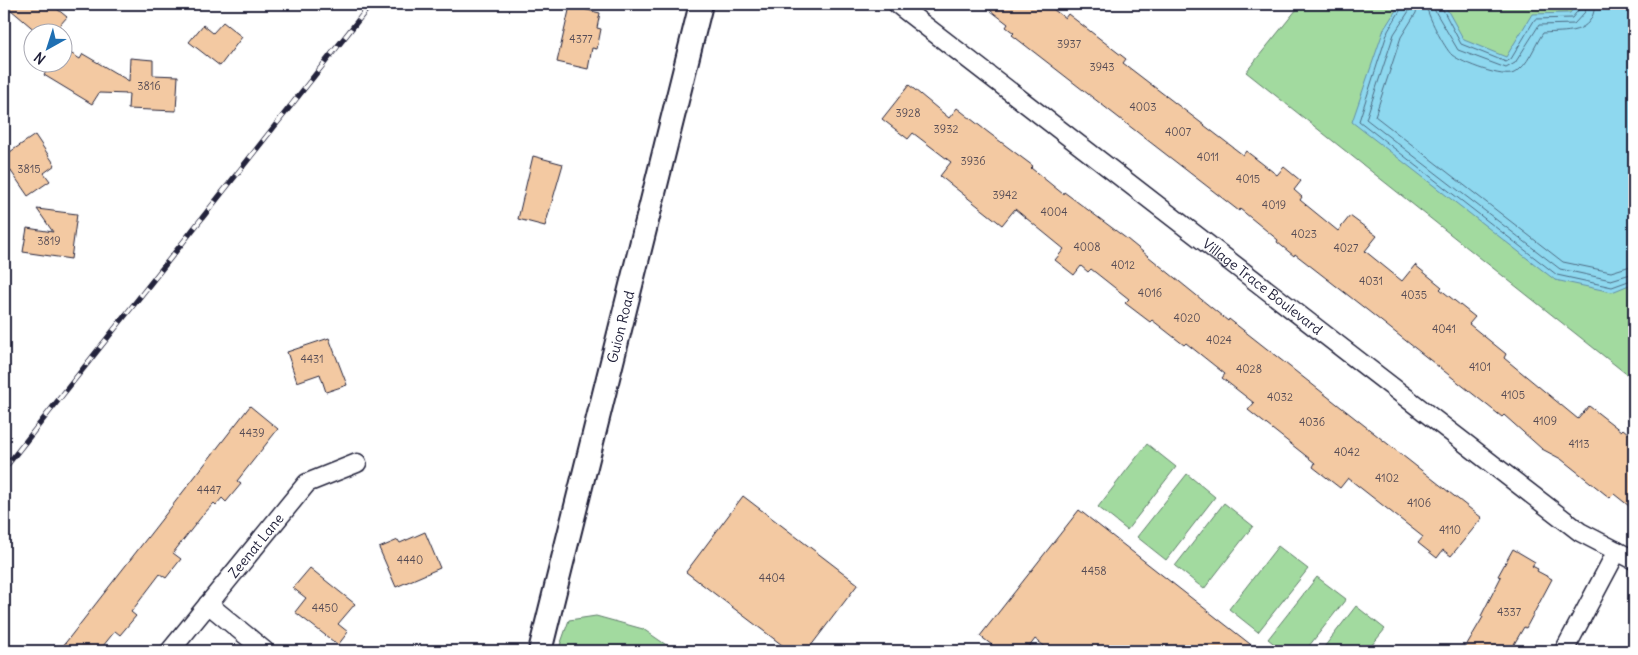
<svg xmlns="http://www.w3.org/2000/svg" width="1638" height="655" viewBox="0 0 1638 655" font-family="Delius,sans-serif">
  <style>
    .green { fill: #a2da9f; stroke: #627e6d }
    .water { fill: #8ed8ef; stroke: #638fa7 }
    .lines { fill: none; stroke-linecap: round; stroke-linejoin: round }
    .shore { stroke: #4d6b83; stroke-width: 1 }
    .building { fill: #f3c9a2; stroke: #22223b }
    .minor-casing { stroke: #22223b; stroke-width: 21 }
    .tertiary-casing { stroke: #22223b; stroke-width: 26 }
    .minor { stroke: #fff; stroke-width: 18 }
    .tertiary { stroke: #fff; stroke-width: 22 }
    .rail-casing { stroke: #22223b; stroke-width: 5.5 }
    .rail { stroke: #fff; stroke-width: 4; stroke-dasharray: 11; stroke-linecap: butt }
    .labels { text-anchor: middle; stroke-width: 5; stroke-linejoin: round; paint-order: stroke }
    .number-label { font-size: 11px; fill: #564c55 }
    .street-label { font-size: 14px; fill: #22223b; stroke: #fff }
  </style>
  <rect width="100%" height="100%" fill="#fff"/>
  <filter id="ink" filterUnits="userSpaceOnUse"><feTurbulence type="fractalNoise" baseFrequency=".02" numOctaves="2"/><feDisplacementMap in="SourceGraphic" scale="10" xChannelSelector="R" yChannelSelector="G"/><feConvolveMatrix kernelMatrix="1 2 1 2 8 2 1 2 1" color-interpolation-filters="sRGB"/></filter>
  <g filter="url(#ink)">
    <path class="green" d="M 1301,4 L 1634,4 L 1634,380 L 1246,72 Z
      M 1147,444 L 1176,467 L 1127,530 L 1098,507 Z
      M 1187,474 L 1215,497 L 1166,560 L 1137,537 Z
      M 1224,503 L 1253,526 L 1204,589 L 1175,566 Z
      M 1278,546 L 1308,569 L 1258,632 L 1229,609 Z
      M 1317,577 L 1346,599 L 1305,651 L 1283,651 L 1268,639 Z
      M 1356,606 L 1385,629 L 1367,651 L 1321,651 Z
      M 596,616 L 643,629 L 675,651 L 558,651 L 569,620 Z"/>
    <path class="water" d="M 1400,4 L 1444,4 L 1464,40 L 1506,57 L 1532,14 L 1570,13 L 1577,4 L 1634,4 L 1634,283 L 1612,292 L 1555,280 L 1352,122 L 1384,29 Z"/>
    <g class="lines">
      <path class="shore" d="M 1404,4 L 1388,31 L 1359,121 L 1557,275 L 1612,287 L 1634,279
        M 1410,4 L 1409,11 L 1394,34 L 1366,119 L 1560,269 L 1611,280 L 1634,273
        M 1418,4 L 1416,13 L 1401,37 L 1375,116 L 1563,262 L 1611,272 L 1634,265
        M 1426,4 C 1426,13 1445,49 1452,55 C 1462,63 1504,79 1514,73 C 1528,67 1535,44 1543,33 C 1565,31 1593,36 1595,4
        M 1433,4 L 1435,11 L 1458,50 L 1506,68 L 1515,63 L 1539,25 L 1574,24 L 1585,12 L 1587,4
        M 1440,4 L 1461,44 L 1506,62 L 1511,59 L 1535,19 L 1572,18 L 1580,8 L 1581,4"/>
    </g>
    <path class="building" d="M 4,4 L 51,4 L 67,17 L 54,32 L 37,32 Z
      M 982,4 L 1046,4 L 1065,18 L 1068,14 L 1126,59 L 1123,63 L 1243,155 L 1246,151 L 1277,175 L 1284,167 L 1301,181 L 1294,190 L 1302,197 L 1300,200 L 1338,231 L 1350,216 L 1377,236 L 1365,251 L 1402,281 L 1415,265 L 1442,287 L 1440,289 L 1475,317 L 1469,324 L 1506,354 L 1504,358 L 1578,419 L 1589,406 L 1621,431 L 1623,429 L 1634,438 L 1634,510 L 1614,494 L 1610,498 L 1561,459 L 1542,449 L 1504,415 L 1502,417 L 1367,310 L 1295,254 L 1294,256 L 1277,242 L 1278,240 L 1240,209 L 1239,211 L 1012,35 L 1014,33 L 1006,27 L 1008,24 Z
      M 570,6 L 600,13 L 597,28 L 601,29 L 597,49 L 592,48 L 588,69 L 557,62 Z
      M 223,22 L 242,37 L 220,66 L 189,42 L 203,25 L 213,33 Z
      M 62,48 L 80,59 L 83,54 L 129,81 L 130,58 L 153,60 L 153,75 L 178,76 L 176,111 L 128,109 L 129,94 L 99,93 L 92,104 L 44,75 L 52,62 L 62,62 Z
      M 909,85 L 949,118 L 957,108 L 989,133 L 1033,166 L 1031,168 L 1063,194 L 1064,192 L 1127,239 L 1228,321 L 1229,319 L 1482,518 L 1451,556 L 1443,550 L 1437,558 L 1418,543 L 1423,537 L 1348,478 L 1340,488 L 1313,467 L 1315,463 L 1248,410 L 1254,403 L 1222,378 L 1225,374 L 1186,343 L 1184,345 L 1152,320 L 1150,322 L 1125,303 L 1129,299 L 1091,269 L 1088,272 L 1081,266 L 1074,275 L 1055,260 L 1064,249 L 1015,209 L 1002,225 L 940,176 L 951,162 L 913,133 L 908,139 L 882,119 Z
      M 35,135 L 55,165 L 44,173 L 50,181 L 28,196 L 4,161 L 4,156 Z
      M 533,156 L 563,164 L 545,226 L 518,219 Z
      M 37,209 L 77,214 L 71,259 L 23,252 L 27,228 L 53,232 Z
      M 329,338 L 347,385 L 326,392 L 320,374 L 297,382 L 287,352 Z
      M 250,406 L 278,429 L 237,481 L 241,484 L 226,502 L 222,498 L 216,505 L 214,503 L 202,516 L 173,553 L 181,559 L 166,578 L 160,574 L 131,612 L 136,616 L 120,635 L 115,631 L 99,651 L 59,651 Z
      M 743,496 L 858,584 L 807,651 L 790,651 L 686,572 Z
      M 1079,510 L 1259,651 L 1051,651 L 1035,639 L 1026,651 L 1000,651 L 980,636 Z
      M 425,532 L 440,568 L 396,587 L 379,548 L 398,540 L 400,543 Z
      M 1513,549 L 1535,562 L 1532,566 L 1538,569 L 1537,571 L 1552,579 L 1526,628 L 1524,627 L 1510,651 L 1463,651 L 1483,617 L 1481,616 L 1501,577 L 1498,576 Z
      M 310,568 L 355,604 L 338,624 L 348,632 L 338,645 L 295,612 L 306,598 L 293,588 Z"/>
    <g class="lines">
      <defs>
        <g id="minor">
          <path id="s1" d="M 897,4 L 1580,532 L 1634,560"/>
          <path d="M 208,604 L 265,651"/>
          <path id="s2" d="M 170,651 L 307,483 L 357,463"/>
          <path d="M 1564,651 L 1617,551"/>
        </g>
        <g id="tertiary">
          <path id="s3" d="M 540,651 L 701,4"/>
        </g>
      </defs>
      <use href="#minor" class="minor-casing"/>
      <use href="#tertiary" class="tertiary-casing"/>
      <use href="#minor" class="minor"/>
      <use href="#tertiary" class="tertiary"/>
      <defs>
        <path id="rail" d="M 4,469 L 371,4"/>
      </defs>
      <use href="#rail" class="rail-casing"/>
      <use href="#rail" class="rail"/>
    </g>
  </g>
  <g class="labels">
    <g class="number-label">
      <text x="581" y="43">4377</text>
      <text x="1069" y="48">3937</text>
      <text x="1102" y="71">3943</text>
      <text x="149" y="90">3816</text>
      <text x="1143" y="111">4003</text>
      <text x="908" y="117">3928</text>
      <text x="946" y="133">3932</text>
      <text x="1178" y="136">4007</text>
      <text x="1208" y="161">4011</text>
      <text x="973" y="165">3936</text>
      <text x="29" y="173">3815</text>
      <text x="1248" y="183">4015</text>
      <text x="1005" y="199">3942</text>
      <text x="1274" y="209">4019</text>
      <text x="1054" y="216">4004</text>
      <text x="1304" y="238">4023</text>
      <text x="49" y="245">3819</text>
      <text x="1087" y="251">4008</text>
      <text x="1346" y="252">4027</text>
      <text x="1123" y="269">4012</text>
      <text x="1371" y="285">4031</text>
      <text x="1150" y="297">4016</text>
      <text x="1414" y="299">4035</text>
      <text x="1187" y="322">4020</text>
      <text x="1444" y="333">4041</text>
      <text x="1219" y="344">4024</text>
      <text x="312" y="363">4431</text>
      <text x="1480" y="371">4101</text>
      <text x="1249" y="373">4028</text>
      <text x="1513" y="399">4105</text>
      <text x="1280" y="401">4032</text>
      <text x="1545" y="425">4109</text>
      <text x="1312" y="426">4036</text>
      <text x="252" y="437">4439</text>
      <text x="1579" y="448">4113</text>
      <text x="1347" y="456">4042</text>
      <text x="1387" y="482">4102</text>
      <text x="209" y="494">4447</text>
      <text x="1419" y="507">4106</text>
      <text x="1450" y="534">4110</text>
      <text x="410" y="564">4440</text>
      <text x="1094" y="575">4458</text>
      <text x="772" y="582">4404</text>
      <text x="325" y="612">4450</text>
      <text x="1509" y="616">4337</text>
    </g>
    <g class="street-label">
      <text dy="5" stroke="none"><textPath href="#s1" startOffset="462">Village Trace Boulevard</textPath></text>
      <text dy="5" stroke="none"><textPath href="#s3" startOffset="334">Guion Road</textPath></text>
      <text dy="5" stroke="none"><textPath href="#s2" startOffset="136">Zeenat Lane</textPath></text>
    </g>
  </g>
  <rect width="1638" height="655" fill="none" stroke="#fff" stroke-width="20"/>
  <rect x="10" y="10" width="1618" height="635" fill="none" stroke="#22223b" stroke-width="2" filter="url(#ink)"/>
  <g transform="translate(48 48) rotate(219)"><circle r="24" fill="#ffffff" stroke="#a7a7b1"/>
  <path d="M0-4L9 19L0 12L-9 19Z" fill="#1f6fb2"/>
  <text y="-8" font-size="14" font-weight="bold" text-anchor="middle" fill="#22223b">N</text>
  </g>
</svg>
